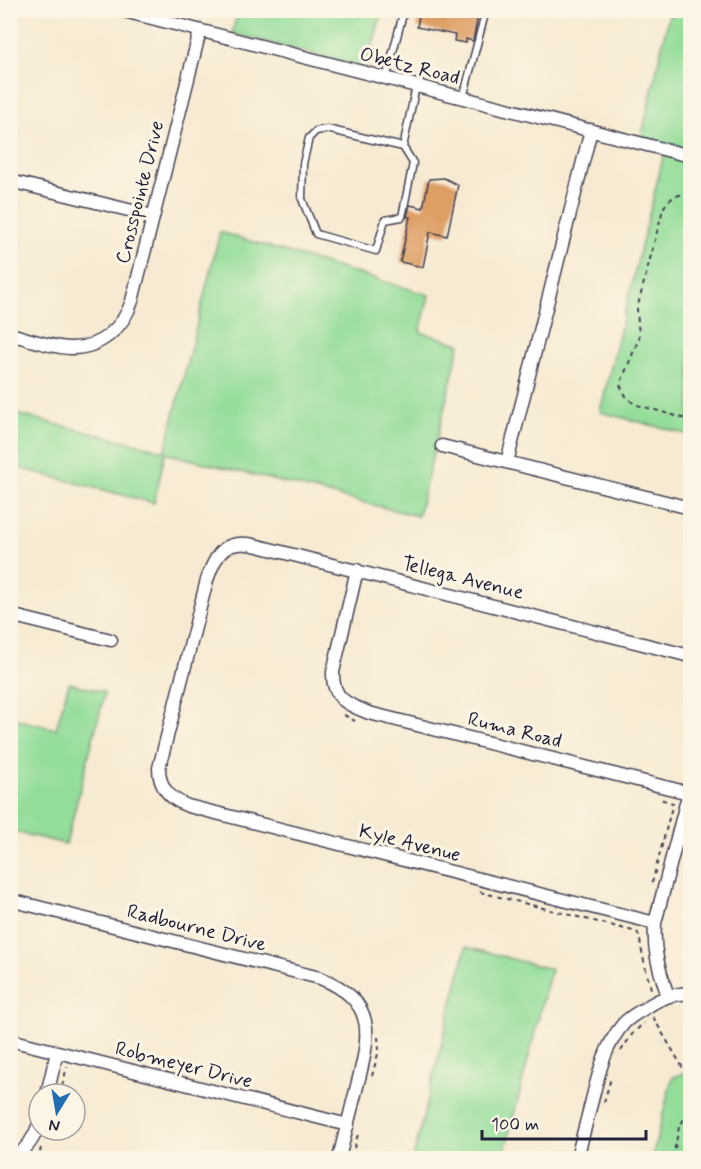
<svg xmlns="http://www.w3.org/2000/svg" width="701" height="1169" viewBox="0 0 701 1169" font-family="Mynerve,sans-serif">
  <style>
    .green { fill: #93dd99; stroke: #5a806a; stroke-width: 1.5 }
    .building { fill: #de9f65 }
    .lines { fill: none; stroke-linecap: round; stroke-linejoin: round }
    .service-casing { stroke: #424052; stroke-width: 9 }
    .minor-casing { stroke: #424052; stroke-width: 15 }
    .path { stroke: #424052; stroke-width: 2; stroke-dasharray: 4.5 4.5; stroke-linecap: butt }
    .service { stroke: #fff; stroke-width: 6 }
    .minor { stroke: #fff; stroke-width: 12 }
    .labels { text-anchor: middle; stroke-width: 6; stroke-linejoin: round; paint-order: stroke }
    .street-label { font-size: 20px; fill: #22223b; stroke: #fcf5e5 }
  </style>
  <rect width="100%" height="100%" fill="#fcf5e5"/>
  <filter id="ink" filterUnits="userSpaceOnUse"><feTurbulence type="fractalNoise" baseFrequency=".0167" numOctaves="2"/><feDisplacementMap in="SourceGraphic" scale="12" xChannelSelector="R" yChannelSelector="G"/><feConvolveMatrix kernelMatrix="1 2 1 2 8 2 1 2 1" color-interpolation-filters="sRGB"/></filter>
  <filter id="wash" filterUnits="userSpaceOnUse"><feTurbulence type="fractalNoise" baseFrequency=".008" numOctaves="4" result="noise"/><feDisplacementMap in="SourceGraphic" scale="24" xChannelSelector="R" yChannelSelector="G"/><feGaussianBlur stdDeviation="1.35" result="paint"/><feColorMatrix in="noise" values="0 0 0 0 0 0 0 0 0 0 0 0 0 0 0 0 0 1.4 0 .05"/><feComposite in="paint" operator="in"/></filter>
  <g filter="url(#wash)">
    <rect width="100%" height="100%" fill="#f7ead2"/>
    <path class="green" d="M 238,11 L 382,11 L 367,68 L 232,33 Z
      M 670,11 L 690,11 L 690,152 L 641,139 Z
      M 664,154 L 690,161 L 690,435 L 600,412 Z
      M 220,232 L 429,295 L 420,332 L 460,344 L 418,516 L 165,453 L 154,503 L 11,466 L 11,413 L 165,451 Z
      M 69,683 L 105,692 L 66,844 L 11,831 L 10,718 L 56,729 Z
      M 466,947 L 551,969 L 503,1158 L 413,1158 Z
      M 690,1070 L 690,1158 L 652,1158 L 672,1078 Z"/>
    <g id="blocks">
      <path class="building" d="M 420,10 L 444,10 L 457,13 L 458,10 L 479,10 L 473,41 L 466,39 L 466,43 L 454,41 L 455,35 L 417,27 Z
        M 444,178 L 458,185 L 447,236 L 430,232 L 423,267 L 400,262 L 410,217 L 407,217 L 410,205 L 423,208 L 429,179 Z"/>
    </g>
  </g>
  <g filter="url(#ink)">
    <use href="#blocks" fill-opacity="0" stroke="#424052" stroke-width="1.5"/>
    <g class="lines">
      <defs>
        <path id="service" d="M 386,79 L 404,10
          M 463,98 L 486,10
          M 403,147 L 413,163 L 402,217 L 385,220 L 376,251 L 316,234 L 302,199 L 303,164 L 309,138 L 316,131 L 327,129 L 403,147 L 416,86"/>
        <path id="minor" d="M 120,10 L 690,156
          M 10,181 L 153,216
          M 10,334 C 29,339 50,347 70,348 C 100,349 123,328 132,301 L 200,31
          M 442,446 L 690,508
          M 507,462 L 591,130
          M 357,570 L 333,672 C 332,699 347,704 369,713 L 689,793
          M 10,615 L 111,640
          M 10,900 L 320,978 C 378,1001 370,1036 357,1086 C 351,1110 345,1134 339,1158
          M 655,923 L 188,806 C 170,799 159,788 159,768 L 207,580 C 216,552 226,538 258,546 L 690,656
          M 668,996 C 659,969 653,952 655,923 L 690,788
          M 10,1040 L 348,1125
          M 47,1094 L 57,1052
          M 14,1158 C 26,1150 34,1139 39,1124
          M 577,1158 C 582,1139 587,1119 592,1100 C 599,1072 605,1045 624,1023 C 631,1016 639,1012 647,1007 C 662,997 673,994 690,993"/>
      </defs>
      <use href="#service" class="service-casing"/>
      <use href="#minor" class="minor-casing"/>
      <path class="path" d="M 690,194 C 678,194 669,197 663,209 L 637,309 L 639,338 L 620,385 L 626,396 L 634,404 L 690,420
        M 344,715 L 355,721
        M 652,883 L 673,803 L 660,799
        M 480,892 L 637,932 C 641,938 640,945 642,952 C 645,966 648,979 652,992
        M 653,1017 L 690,1080
        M 621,1051 L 633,1033 L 644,1023
        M 372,1076 L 379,1050 L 378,1037
        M 60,1094 L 67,1067
        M 604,1102 L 611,1078
        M 32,1114 L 36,1097
        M 46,1140 L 50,1130
        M 41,1148 L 39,1156 L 41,1158
        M 354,1148 L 359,1131
        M 673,1158 L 679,1127 L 690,1110"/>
      <use href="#service" class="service"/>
      <use href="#minor" class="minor"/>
    </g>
  </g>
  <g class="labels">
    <g class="street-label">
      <text transform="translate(410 65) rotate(14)" y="7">Obetz Road</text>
      <text transform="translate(139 192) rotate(-76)" y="7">Crosspointe Drive</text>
      <text transform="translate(463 577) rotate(14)" y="7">Tellega Avenue</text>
      <text transform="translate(515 729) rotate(14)" y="7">Ruma Road</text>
      <text transform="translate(410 842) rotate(14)" y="7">Kyle Avenue</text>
      <text transform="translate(197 927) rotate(14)" y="7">Radbourne Drive</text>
      <text transform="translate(184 1064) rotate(14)" y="7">Robmeyer Drive</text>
    </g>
  </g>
  <rect width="701" height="1169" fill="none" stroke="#fcf5e5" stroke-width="36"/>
  <g transform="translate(57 1112) rotate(191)"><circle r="28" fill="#fcf5e5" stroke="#a5a1a1" stroke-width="1.5"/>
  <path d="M0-4.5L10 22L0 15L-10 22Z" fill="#1f6fb2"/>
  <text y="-9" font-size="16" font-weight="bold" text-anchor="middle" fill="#22223b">N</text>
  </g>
  <path d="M482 1130v9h164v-9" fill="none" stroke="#22223b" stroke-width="3"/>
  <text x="491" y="1130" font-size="18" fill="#22223b" stroke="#fcf5e5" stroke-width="4.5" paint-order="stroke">100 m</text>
</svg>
